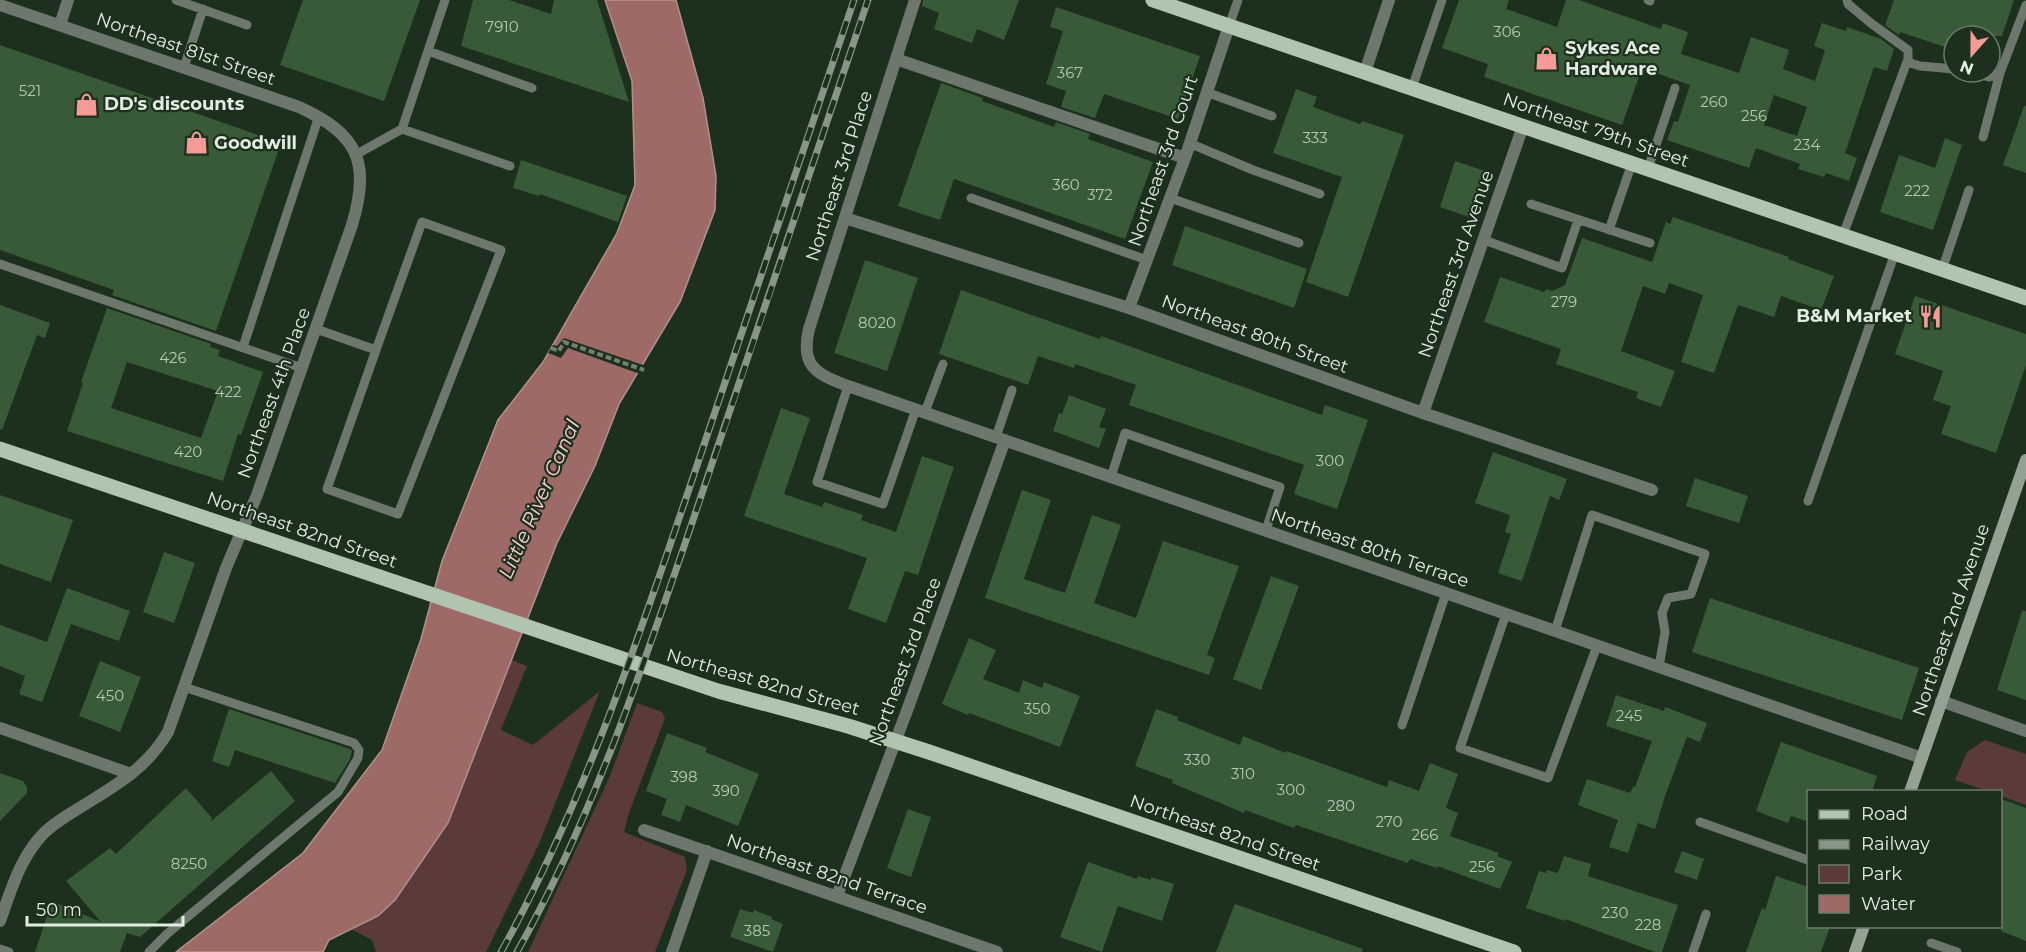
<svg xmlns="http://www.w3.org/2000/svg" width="2026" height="952" viewBox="0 0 2026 952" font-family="Montserrat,sans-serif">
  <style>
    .green { fill: #5a3b39 }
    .water { fill: #9e6a67; stroke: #b2918c; stroke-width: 1.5 }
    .pier { fill: #1d2f1d }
    .building { fill: #395a38; fill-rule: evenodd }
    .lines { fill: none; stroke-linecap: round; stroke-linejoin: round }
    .path { stroke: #728172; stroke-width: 4; stroke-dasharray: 6 3; stroke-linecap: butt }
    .service { stroke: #6e776d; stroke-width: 9 }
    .minor { stroke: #6e776d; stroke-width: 12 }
    .secondary { stroke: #94a293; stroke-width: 12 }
    .primary { stroke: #b1c4b0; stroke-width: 15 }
    .rail-casing { stroke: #879687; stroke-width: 7 }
    .rail { stroke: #1d2f1d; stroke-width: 4.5; stroke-dasharray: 14; stroke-linecap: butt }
    .labels { text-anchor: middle; stroke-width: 4.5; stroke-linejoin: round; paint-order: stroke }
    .number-label { font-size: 15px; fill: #b8c8b7 }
    .poi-label { font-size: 18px; font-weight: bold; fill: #e2ede1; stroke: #1d2f1d; text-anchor: start }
    .street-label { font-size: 18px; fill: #e2ede1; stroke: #1d2f1d }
    .water-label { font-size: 20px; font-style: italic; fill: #f6d4d1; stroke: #1d2f1d }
  </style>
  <rect width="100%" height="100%" fill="#1d2f1d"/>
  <path class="green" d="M 512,660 L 527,666 L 501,730 L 533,745 L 600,691 L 539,844 L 486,952 L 376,952 L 372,940 L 351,929 L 378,916 L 448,823 Z
    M 637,703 L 662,712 L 665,718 L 629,813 L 624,832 L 685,857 L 687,870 L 655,952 L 528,952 L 610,776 Z
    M 1985,740 L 2026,754 L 2026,805 L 2001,796 L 2000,792 L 1987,791 L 1955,780 L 1967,752 Z"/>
  <path class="water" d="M 605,0 L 676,0 L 703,98 L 716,176 L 715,210 L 680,302 L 619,404 L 595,466 L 557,543 L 448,823 L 395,900 L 378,916 L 329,940 L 323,952 L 176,952 L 303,853 L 382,750 L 421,639 L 442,561 L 498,420 L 543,362 L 617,233 L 635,185 L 632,81 Z"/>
  <path class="pier" d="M 564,338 L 646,366 L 640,374 L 568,348 L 561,358 L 548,353 L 553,345 L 557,346 Z"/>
  <path class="building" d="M 303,0 L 420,0 L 384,101 L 280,65 Z
    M 473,0 L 509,0 L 551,14 L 554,0 L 597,0 L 629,102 L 461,46 Z
    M 923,0 L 1019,0 L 1004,40 L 977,29 L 972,43 L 934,29 L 939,13 L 922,6 Z
    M 1459,0 L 1509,0 L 1506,9 L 1557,27 L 1566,0 L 1579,0 L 1661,29 L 1663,23 L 1688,32 L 1681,54 L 1739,73 L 1751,37 L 1789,50 L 1783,69 L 1815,81 L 1825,50 L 1814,46 L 1822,23 L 1846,31 L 1847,27 L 1881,39 L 1894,49 L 1887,71 L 1874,67 L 1845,153 L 1857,158 L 1849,181 L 1826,173 L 1824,177 L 1798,169 L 1800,164 L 1756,148 L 1749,168 L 1667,140 L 1674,121 L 1678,122 L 1690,85 L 1642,68 L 1622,125 L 1484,77 L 1488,64 L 1442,48 ZM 1774,95 L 1807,107 L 1797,136 L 1764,125 Z
    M 1894,0 L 2014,0 L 2002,36 L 1954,36 L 1954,50 L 1900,32 L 1899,35 L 1885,25 Z
    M 1056,7 L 1200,56 L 1178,119 L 1104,94 L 1095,118 L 1061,107 L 1066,91 L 1046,84 L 1063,31 L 1050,27 Z
    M 0,45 L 281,143 L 216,331 L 112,295 L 114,290 L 0,250 Z
    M 941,83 L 983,98 L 982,101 L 1054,127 L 1056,122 L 1090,134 L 1088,139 L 1153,162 L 1125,239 L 954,179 L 940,220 L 898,206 Z
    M 1296,89 L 1317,97 L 1313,107 L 1360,124 L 1362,121 L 1404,135 L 1348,297 L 1306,282 L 1342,177 L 1273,153 Z
    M 2024,106 L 2026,106 L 2026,173 L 2003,165 Z
    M 1945,138 L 1962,145 L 1933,230 L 1880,212 L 1899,155 L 1935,168 Z
    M 521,160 L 627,196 L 618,222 L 540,194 L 539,196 L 513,188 Z
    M 1455,161 L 1485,171 L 1469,217 L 1440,207 Z
    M 1673,217 L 1789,257 L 1788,259 L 1834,276 L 1821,310 L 1781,296 L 1774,317 L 1738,305 L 1714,373 L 1681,362 L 1703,295 L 1669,283 L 1665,294 L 1643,286 L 1621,351 L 1675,371 L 1661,407 L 1636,398 L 1638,392 L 1556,364 L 1561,349 L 1484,322 L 1500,277 L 1544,292 L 1546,289 L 1552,291 L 1565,285 L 1582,238 L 1652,262 L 1666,222 L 1670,224 Z
    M 1185,226 L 1307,269 L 1294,308 L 1172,265 Z
    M 865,260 L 918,278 L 887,371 L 834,353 Z
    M 961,290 L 1100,339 L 1101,336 L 1322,415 L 1325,405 L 1368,420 L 1337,509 L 1294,494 L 1304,465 L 1129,405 L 1136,385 L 1075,364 L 1074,368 L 1038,356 L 1028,385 L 939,354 Z
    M 1915,296 L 2026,334 L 2026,365 L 1996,453 L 1941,434 L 1951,406 L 1933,400 L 1943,371 L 1895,354 Z
    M 0,305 L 50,323 L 45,338 L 37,335 L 2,430 L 0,429 Z
    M 107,308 L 211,344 L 210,347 L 220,350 L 218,356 L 263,372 L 241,435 L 238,434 L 223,481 L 67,431 L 83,383 L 81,382 ZM 127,362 L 218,391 L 201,438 L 111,408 Z
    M 1069,395 L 1106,409 L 1099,427 L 1106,429 L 1099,448 L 1053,431 L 1059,413 L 1062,414 Z
    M 781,408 L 810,418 L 784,494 L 822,507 L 824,502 L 863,515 L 861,520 L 896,532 L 922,456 L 954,467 L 918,575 L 905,571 L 886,623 L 848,609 L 867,558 L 744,516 Z
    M 1493,452 L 1567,479 L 1559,500 L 1550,496 L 1522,581 L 1498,573 L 1511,534 L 1505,532 L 1510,515 L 1475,503 Z
    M 1695,478 L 1748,496 L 1739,523 L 1686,506 Z
    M 1022,490 L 1051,500 L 1024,579 L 1065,593 L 1092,515 L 1121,525 L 1094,603 L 1136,618 L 1163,541 L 1239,566 L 1207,655 L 1215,658 L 1209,675 L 985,598 Z
    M 0,495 L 73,520 L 51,582 L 0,564 Z
    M 164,552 L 195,563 L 174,623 L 143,612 Z
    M 1271,576 L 1299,586 L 1261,690 L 1233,679 Z
    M 67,588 L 130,611 L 119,641 L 71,624 L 42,702 L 19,694 L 25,676 L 0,666 L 0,625 L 47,642 Z
    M 1710,598 L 1919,668 L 1902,720 L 1692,652 Z
    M 2022,611 L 2026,611 L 2026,700 L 1997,690 Z
    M 969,638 L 996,650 L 983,679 L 1019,693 L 1023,680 L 1042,688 L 1044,682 L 1080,696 L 1060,747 L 969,713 L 968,715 L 942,704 Z
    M 100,661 L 141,677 L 120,732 L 79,716 Z
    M 1616,695 L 1664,711 L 1665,707 L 1707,723 L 1700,742 L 1687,737 L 1665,796 L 1655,829 L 1638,823 L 1628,853 L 1609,847 L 1618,820 L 1578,805 L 1587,779 L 1630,793 L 1633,787 L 1635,787 L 1652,741 L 1606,726 Z
    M 229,709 L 350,749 L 352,751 L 349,761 L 335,783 L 235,750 L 229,767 L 212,761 Z
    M 1156,709 L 1178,717 L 1177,720 L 1240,745 L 1243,736 L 1286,753 L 1287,751 L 1387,787 L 1389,780 L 1419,791 L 1430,763 L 1458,774 L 1446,808 L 1458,813 L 1450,836 L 1499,853 L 1497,856 L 1512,862 L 1500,889 L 1437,866 L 1437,868 L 1410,859 L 1408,863 L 1296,825 L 1294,828 L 1245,810 L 1244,813 L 1172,783 L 1173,780 L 1135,766 Z
    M 667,733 L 707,748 L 705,752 L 759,774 L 738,826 L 686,805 L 680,822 L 661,815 L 667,799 L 646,791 Z
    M 1781,742 L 1877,776 L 1872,792 L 1809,792 L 1809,822 L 1791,816 L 1788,823 L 1756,811 Z
    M 271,771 L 295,801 L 140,937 L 127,933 L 120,952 L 35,952 L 52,901 L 101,922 L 66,881 L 110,848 L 116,854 L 186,788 L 212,818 L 210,822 Z
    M 0,773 L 23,781 L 27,787 L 27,793 L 0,821 Z
    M 2001,799 L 2026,808 L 2026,941 L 2001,931 Z
    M 908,809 L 931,817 L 911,877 L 887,868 Z
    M 1682,851 L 1704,859 L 1697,880 L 1674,872 Z
    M 1564,856 L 1591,864 L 1588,876 L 1678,905 L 1662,952 L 1655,952 L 1565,919 L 1565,921 L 1526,908 L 1539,871 L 1546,873 L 1547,870 L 1558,873 Z
    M 1088,862 L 1137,879 L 1138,876 L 1151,880 L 1151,877 L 1174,884 L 1162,921 L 1118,906 L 1102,952 L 1060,937 Z
    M 1776,876 L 1809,887 L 1809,927 L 1830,927 L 1821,952 L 1746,952 L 1762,908 L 1765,910 Z
    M 1235,904 L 1363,949 L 1362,952 L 1216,952 Z
    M 740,909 L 753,913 L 754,910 L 772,917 L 771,919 L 783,924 L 773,952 L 730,937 Z"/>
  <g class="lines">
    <path class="path" d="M 551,348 L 559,351 L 564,342 L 644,370"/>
    <path class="service" d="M 176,0 L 247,25
      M 1648,0 L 1650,1
      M 1229,26 L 1238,0
      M 428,51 L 532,88
      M 1907,62 L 1920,66 L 1954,69
      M 184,67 L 203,9
      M 1970,72 L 1989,77 L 2000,73 L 2026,5
      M 1412,88 L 1442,0
      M 1206,92 L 1272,116
      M 402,129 L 510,166
      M 1983,137 L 2000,73
      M 1189,143 L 1253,170 L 1320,194
      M 357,154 L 402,129 L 445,0
      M 1648,169 L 1675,88
      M 971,198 L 1147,260
      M 1170,198 L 1299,243
      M 1531,204 L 1650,243
      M 1609,230 L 1632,163
      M 1843,235 L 1908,59 L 1908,50 L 1872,24 L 1848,4 L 1847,0
      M 1484,240 L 1562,268 L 1578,220
      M 0,264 L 302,368
      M 1942,270 L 1969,190
      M 316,329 L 376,350 L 327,489 L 398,514 L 501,250 L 422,222 L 376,350
      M 243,347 L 319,116
      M 848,386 L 817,482 L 883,504 L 916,409
      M 925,412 L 943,364
      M 996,437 L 1012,390
      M 1111,477 L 1125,433 L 1280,487 L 1266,530
      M 1808,501 L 1895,253
      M 1506,614 L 1460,748 L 1548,778 L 1597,646
      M 1555,631 L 1592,515 L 1705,554 L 1691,594 L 1668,598 L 1662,613 L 1665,632 L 1659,667
      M 1402,725 L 1446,593
      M 1700,822 L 1808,860
      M 1931,943 L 1957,952
      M 0,949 L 9,952
      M 149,952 L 168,933 L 338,792 L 358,758 L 359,750 L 354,743 L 184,687
      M 1693,952 L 1706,914"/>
    <path class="minor" d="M 915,0 L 809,329 C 800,366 816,374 848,386 L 1922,758
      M 0,5 L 299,107 C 358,134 371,162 352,225 L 257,495 L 226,568 L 168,732 C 146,769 116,785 81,807 C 68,815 54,823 43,834 C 20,858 11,890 0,921
      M 60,25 L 68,0
      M 896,59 L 1185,158
      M 1365,72 L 1389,0
      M 845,218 L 1129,308 L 1423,413 L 1652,490
      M 1129,308 L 1185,158 L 1229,26
      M 1423,413 L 1523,126
      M 1941,701 L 2026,731
      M 0,728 L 131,774
      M 644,830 L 997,952
      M 837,896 L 908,708 L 1005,440
      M 672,952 L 707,851"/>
    <path class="secondary" d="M 1910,792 L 2026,460
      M 1855,952 L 1864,926"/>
    <path class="primary" d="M 1153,0 L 2026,298
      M 0,449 L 718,691 L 848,726 L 929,752 L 1514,952"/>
    <defs>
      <path id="rail" d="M 501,952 C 580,810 632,657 684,504 C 741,336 797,168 854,0
        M 517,952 C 593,817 642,669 692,523 C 752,349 809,174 868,0"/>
    </defs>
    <use href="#rail" class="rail-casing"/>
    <use href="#rail" class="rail"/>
  </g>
  <defs>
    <symbol id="shop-bare" viewBox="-9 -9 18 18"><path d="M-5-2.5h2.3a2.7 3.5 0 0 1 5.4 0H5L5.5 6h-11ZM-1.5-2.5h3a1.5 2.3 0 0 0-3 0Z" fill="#f59b97" stroke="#1d2f1d" stroke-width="2.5" paint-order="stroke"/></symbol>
    <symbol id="restaurant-bare" viewBox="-9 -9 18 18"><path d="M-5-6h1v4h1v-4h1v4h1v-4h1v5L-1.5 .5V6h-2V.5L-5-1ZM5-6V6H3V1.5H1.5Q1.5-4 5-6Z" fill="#f59b97" stroke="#1d2f1d" stroke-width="2.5" paint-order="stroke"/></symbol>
  </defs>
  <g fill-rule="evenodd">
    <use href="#shop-bare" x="1530" y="42" width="33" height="33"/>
    <use href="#shop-bare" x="70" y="88" width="33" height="33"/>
    <use href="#shop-bare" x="180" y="126" width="33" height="33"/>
    <use href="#restaurant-bare" x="1914" y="300" width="33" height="33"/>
  </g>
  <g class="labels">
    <g class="number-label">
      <text x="502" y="32">7910</text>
      <text x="1507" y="37">306</text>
      <text x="1070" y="78">367</text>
      <text x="30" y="96">521</text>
      <text x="1714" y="107">260</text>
      <text x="1754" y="121">256</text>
      <text x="1315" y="143">333</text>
      <text x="1807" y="150">234</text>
      <text x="1066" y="190">360</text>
      <text x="1917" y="196">222</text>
      <text x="1100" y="200">372</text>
      <text x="1564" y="307">279</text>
      <text x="877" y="328">8020</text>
      <text x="173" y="363">426</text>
      <text x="228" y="397">422</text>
      <text x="188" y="457">420</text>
      <text x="1330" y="466">300</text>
      <text x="110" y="701">450</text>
      <text x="1037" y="714">350</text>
      <text x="1629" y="721">245</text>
      <text x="1197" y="765">330</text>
      <text x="1243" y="779">310</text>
      <text x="684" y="782">398</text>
      <text x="1291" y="795">300</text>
      <text x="726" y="796">390</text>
      <text x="1341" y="811">280</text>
      <text x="1389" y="827">270</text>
      <text x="1425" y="840">266</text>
      <text x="189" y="869">8250</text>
      <text x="1482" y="872">256</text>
      <text x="1615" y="918">230</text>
      <text x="1648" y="930">228</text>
      <text x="757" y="936">385</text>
    </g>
    <g class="poi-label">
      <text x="1565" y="54">Sykes Ace<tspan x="1565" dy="21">Hardware</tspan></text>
      <text x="104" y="110">DD's discounts</text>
      <text x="214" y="149">Goodwill</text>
      <text x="1912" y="322" text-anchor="end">B&amp;M Market</text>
    </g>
    <g class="street-label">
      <text transform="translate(186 49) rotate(19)" y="6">Northeast 81st Street</text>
      <text transform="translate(1596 130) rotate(19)" y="6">Northeast 79th Street</text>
      <text transform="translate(1163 161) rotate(-71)" y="6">Northeast 3rd Court</text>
      <text transform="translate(839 176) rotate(-72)" y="6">Northeast 3rd Place</text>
      <text transform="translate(1456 264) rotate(-71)" y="6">Northeast 3rd Avenue</text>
      <text transform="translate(1255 334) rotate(20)" y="6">Northeast 80th Street</text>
      <text transform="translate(274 393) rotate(-70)" y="6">Northeast 4th Place</text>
      <text transform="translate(302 530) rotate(19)" y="6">Northeast 82nd Street</text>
      <text transform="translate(1370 548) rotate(19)" y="6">Northeast 80th Terrace</text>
      <text transform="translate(1951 620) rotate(-71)" y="6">Northeast 2nd Avenue</text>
      <text transform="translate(905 662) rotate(-70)" y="6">Northeast 3rd Place</text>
      <text transform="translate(763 682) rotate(16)" y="6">Northeast 82nd Street</text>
      <text transform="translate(1225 833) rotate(19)" y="6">Northeast 82nd Street</text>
      <text transform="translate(827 874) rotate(19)" y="6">Northeast 82nd Terrace</text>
    </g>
    <g class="water-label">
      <text transform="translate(539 499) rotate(-66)" y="7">Little River Canal</text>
    </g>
  </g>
  <rect x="1807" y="790" width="195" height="138" fill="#1d2f1d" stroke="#6c7b6b" stroke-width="1.5"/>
  <rect x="1819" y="810" width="30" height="9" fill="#b1c4b0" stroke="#6c7b6b" stroke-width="1.5"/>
  <text x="1861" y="820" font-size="18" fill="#e2ede1">Road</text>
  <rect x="1819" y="840" width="30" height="9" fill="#879687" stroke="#6c7b6b" stroke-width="1.5"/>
  <text x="1861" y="850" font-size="18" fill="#e2ede1">Railway</text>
  <rect x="1819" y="865" width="30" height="18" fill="#5a3b39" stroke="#6c7b6b" stroke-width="1.5"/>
  <text x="1861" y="880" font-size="18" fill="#e2ede1">Park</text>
  <rect x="1819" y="895" width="30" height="18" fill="#9e6a67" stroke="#6c7b6b" stroke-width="1.5"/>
  <text x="1861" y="910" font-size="18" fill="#e2ede1">Water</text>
  <g transform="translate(1972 54) rotate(201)"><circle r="28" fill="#1d2f1d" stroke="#6c7b6b" stroke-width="1.5"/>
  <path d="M0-4.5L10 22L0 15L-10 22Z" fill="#f59b97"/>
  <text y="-9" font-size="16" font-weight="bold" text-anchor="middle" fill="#e2ede1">N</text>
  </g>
  <path d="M27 916v9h156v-9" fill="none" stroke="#e2ede1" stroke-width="3"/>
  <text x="36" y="916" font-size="18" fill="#e2ede1" stroke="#1d2f1d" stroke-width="4.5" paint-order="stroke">50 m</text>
</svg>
